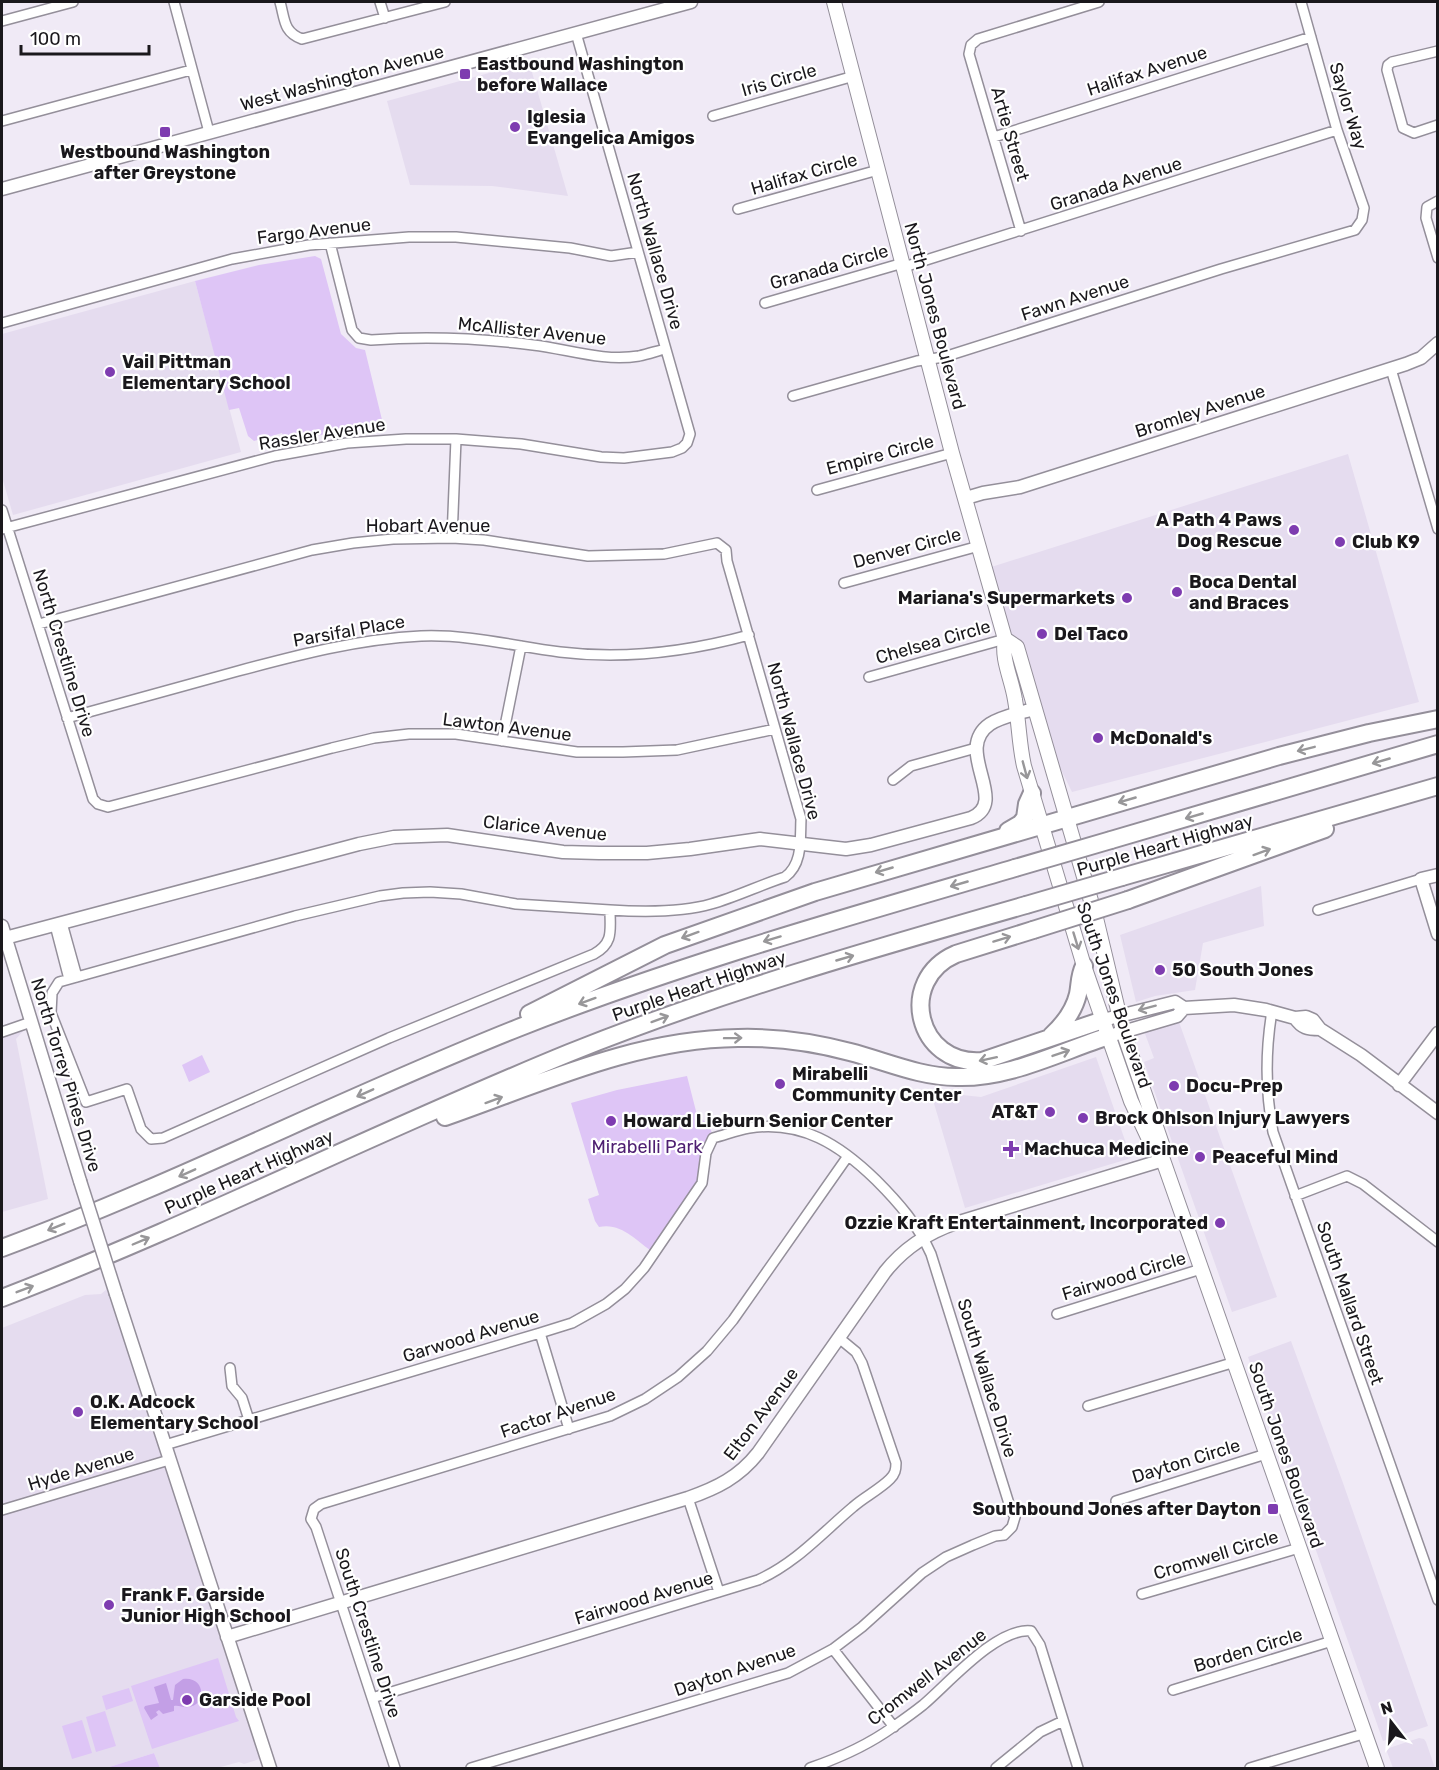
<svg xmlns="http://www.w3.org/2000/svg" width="1439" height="1770" viewBox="0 0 1439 1770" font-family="Rubik,sans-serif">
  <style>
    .built { fill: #e5dcef }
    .green { fill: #dec5f6 }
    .water { fill: #c39fe6 }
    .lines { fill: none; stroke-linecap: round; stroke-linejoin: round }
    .street-casing { stroke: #948f9a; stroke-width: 12 }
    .secondary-casing { stroke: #948f9a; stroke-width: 15 }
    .primary-casing { stroke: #948f9a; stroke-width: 16 }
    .highway-casing { stroke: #948f9a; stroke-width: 20 }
    .street { stroke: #fff; stroke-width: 9 }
    .secondary { stroke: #fff; stroke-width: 12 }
    .primary { stroke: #fff; stroke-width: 14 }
    .highway { stroke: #fff; stroke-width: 16 }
    .secondary-bridge-casing { stroke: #948f9a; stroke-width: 15; stroke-linecap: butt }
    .highway-bridge-casing { stroke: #948f9a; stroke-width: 20; stroke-linecap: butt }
    .secondary-bridge { stroke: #fff; stroke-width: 12 }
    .highway-bridge { stroke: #fff; stroke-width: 16 }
    .oneway { stroke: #989799 }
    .poi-dot { fill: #7e3cb0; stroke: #fff; stroke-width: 2 }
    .labels { text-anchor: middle; stroke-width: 4.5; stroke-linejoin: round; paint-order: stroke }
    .poi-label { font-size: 18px; font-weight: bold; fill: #1a181c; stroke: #fff; text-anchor: start }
    .street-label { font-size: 18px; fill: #1a181c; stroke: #fff }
    .park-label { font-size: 18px; fill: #4e1e71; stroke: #fff }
  </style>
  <rect width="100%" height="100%" fill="#f0eaf6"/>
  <path class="built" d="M 529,62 L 568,196 L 492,186 L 410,185 L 387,101 Z
    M 195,281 L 241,452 L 13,515 L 2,477 L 2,334 Z
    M 1348,454 L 1419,702 L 1072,792 L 1019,684 L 985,569 Z
    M 1261,886 L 1264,926 L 1203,943 L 1195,990 L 1155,996 L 1136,1002 L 1120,935 Z
    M 31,1022 L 16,1039 L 48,1199 L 2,1212 L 2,1032 Z
    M 1179,1022 L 1277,1297 L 1232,1312 L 1144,1062 L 1154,1058 L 1144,1031 Z
    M 1096,1057 L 1129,1152 L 1134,1155 L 1128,1159 L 965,1208 L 933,1100 L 953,1094 L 981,1097 Z
    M 113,1284 L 266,1757 L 244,1764 L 239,1762 L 217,1768 L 160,1768 L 154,1753 L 106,1768 L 2,1768 L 2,1328 L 85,1295 L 101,1294 Z
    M 1291,1341 L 1343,1483 L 1428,1726 L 1383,1741 L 1248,1357 Z
    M 1419,1738 L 1424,1739 L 1426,1742 L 1435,1768 L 1393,1768 L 1386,1749 Z"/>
  <path class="green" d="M 315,256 L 321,259 L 341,334 L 356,348 L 365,350 L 384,428 L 340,432 L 284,441 L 282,433 L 254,441 L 248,436 L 239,408 L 229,410 L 195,281 L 259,265 Z
    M 202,1055 L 210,1072 L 189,1082 L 182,1065 Z
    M 687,1076 L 697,1115 L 710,1126 L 713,1138 L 702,1183 L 654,1253 C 637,1241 621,1222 599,1227 L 595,1221 L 588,1199 L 599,1195 L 571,1103 L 617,1090 Z
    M 218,1658 L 236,1717 L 239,1721 L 152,1749 L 131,1686 Z
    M 129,1688 L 133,1701 L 106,1710 L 102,1696 Z
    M 105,1711 L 116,1746 L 96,1752 L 86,1717 Z
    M 82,1720 L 92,1753 L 72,1759 L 62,1726 Z
    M 154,1753 L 160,1768 L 106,1768 Z"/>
  <path class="water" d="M 183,1679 C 206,1676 207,1706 188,1707 C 184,1708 179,1705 174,1706 L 174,1711 L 163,1714 L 159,1710 L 156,1712 L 158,1715 L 151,1720 L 144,1708 L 145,1706 L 159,1703 L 154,1687 L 166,1683 L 171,1700 L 173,1700 L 175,1685 Z"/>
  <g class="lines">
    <defs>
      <path id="street" d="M 174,2 L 209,132
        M 280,2 C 285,19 283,32 302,39 L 445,2
        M 380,2 L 385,18
        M 2,21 L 73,2
        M 1438,51 L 1392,62 L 1388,65 L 1387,70 L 1403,128 L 1414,133 L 1438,125
        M 713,116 L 854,76
        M 2,121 L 191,70
        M 994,137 L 1311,37
        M 1438,201 L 1427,207 L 1426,218 L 1438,258
        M 738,209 L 878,170
        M 1021,231 L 969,54 L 971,45 L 978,39 L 1099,2
        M 330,243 L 352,330 L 359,338 L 371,340 C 425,336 479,338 533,345 C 568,349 603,362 639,356 C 648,354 657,351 665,349
        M 904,267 L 1337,130
        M 765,303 L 903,263
        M 2,323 L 232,259 L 309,245 L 409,237 L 456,237 L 570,248 L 611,256 L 638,252
        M 1391,369 L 1438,529
        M 793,396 L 917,361 L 944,357 L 1221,269 L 1355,230 L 1362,220 L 1364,208 L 1337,130 L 1301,2
        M 817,490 L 952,453
        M 2,510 L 93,799 L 98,804 L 108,807 L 332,748 L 374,738 L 409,734 L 456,734 L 577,752 L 623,752 L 677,750 L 775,729
        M 2,529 L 275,456 L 347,443 L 406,439 L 456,439 L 521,444 L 601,457 L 624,458 L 672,452 L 682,448 L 687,443 L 690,434 L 576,33
        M 452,538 L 456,439
        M 844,583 L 979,546
        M 39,624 L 312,550 L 353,543 L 393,539 L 452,538 L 484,540 L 588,556 L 664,554 L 717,543 L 726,550 L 727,561 L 801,819 C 800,839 803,864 785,877 C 760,885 736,897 711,904 C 680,913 642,912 610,910 L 516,904 L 461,894 L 430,892 L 403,893 L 380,896 L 295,916 L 59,982 L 52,993 L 51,1013 L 86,1102 L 127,1089 L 141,1129 L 151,1139 L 163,1138 L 389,1038 L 594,954 C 614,943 610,930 610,910
        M 869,677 L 1005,639
        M 67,718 C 124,702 181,687 238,671 C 298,655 358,639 421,636 C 467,634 514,646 560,652 C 625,660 687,652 749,635
        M 502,741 L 521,646
        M 893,780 L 911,766 L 976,748
        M 1318,910 L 1421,879
        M 62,923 L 77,977
        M 55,925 L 69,979
        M 1272,1011 C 1265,1053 1265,1090 1273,1132 L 1438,1600
        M 2,1032 L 31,1022
        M 1295,1196 L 1347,1176 L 1363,1184 L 1438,1242
        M 1057,1314 L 1201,1269
        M 540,1333 L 569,1429
        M 230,1368 L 232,1386 L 242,1398 L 249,1420
        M 1088,1406 L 1235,1362
        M 165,1445 L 540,1333 L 572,1323 L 606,1304 L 625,1289 L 644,1268 L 702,1183 L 706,1153 L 713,1138 C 725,1135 737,1130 749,1128 C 802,1120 840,1145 876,1180 C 899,1203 918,1225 931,1254 L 1011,1510 L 1015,1517 L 1012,1527 L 1004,1535 L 995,1536 L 973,1545 L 946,1557 L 922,1573 L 862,1627 L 833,1649 L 788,1673 L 471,1768
        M 688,1498 L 719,1592
        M 1116,1501 L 1266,1454
        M 2,1510 L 169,1460
        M 1142,1594 L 1299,1548
        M 833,1649 L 894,1727
        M 1173,1690 L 1332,1641
        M 372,1698 L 758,1580 C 796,1563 822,1533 853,1507 C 864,1497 879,1490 890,1479 C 895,1474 896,1470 896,1463 L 862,1363 L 856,1352 L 839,1338
        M 395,1768 L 316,1527 L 311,1519 L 314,1509 L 321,1504 L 610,1416 L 645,1399 L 678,1377 L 707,1351 L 733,1320 L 848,1156
        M 810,1768 C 839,1758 868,1745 893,1727 C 903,1720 913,1713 923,1705 C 948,1684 997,1627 1031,1631 L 1040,1645 L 1078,1768
        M 996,1768 L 1040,1732 L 1063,1721
        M 1250,1768 L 1366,1733"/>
      <path id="secondary" d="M 2,189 L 691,2
        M 966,498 L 983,493 L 1020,487 L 1406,364 L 1421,358 L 1438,343
        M 1438,875 L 1421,879 L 1438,934
        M 2,926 L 80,1181
        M 5,938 L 359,844 L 394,837 L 447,835 L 563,852 L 599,853 L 647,853 L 690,849 L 760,839 L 846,849 L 871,845 L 971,818 C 1011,802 952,750 990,724 C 1002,716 1020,713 1034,709
        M 1295,1018 C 1302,1028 1307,1029 1320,1029
        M 1103,1020 L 1175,1002 L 1184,1008 L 1234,1005 L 1266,1010 L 1295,1018 L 1306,1017 L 1313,1020 L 1320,1029 L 1361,1055 L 1438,1113
        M 1116,1034 L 1177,1016 L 1184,1008
        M 1399,1085 L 1438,1033
        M 116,1294 L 270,1768
        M 227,1637 L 688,1498 C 717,1488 739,1477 758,1453 L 885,1272 C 904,1248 927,1233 956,1223 L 1163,1160"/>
      <path id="primary" d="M 834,2 L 952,453 L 1005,639 C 1001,660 1012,679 1015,700 C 1019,722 1019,744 1024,766 L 1084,966 L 1131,1101 L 1154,1150 L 1161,1154
        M 1005,639 L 1017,647 L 1096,918 L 1123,1031 L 1163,1147 L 1161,1154 L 1163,1160 L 1377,1768"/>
      <path id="highway" d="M 1008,831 L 1020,824 L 1025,818 L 1027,804 L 1032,793
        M 1111,840 L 1438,744
        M 1122,877 L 1438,786
        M 1128,900 L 1325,829
        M 1033,930 L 956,954 C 896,980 917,1066 982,1061 L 1103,1020
        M 529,1014 L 665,945 L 815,892 L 1279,756 L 1369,733 L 1438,719
        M 1051,1036 C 1064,1024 1074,1011 1078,994 C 1080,984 1079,976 1084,966
        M 445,1117 C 540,1084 635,1039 738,1038 C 776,1037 813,1042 850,1052 C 885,1061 920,1077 956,1077 C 1009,1079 1059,1052 1109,1036
        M 2,1248 C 177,1183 344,1097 518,1028 C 680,964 848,917 1015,868
        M 2,1298 C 194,1224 378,1131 569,1053 C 718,993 872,949 1026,905"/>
    </defs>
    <use href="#street" class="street-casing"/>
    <use href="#secondary" class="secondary-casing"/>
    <use href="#primary" class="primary-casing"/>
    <use href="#highway" class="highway-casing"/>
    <use href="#street" class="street"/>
    <use href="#secondary" class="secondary"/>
    <use href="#primary" class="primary"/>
    <use href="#highway" class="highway"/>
    <defs>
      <path id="secondary-bridge" d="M 80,1181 L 116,1294"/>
      <path id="highway-bridge" d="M 1015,868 L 1111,840
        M 1026,905 L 1122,877
        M 1033,930 L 1128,900"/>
    </defs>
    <use href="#secondary-bridge" class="secondary-bridge-casing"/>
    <use href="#highway-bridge" class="highway-bridge-casing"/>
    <use href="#secondary-bridge" class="secondary-bridge"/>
    <use href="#highway-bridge" class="highway-bridge"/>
  </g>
  <defs><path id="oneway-shaft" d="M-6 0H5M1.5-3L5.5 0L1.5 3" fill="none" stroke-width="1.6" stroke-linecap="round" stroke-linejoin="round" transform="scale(1.5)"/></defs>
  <g class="oneway">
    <use href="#oneway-shaft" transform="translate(1306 749) rotate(166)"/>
    <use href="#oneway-shaft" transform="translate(1381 761) rotate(164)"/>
    <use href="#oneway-shaft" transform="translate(1025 770) rotate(75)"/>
    <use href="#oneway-shaft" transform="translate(1127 800) rotate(164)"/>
    <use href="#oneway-shaft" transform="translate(1194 816) rotate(164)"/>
    <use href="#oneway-shaft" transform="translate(1262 852) rotate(-20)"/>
    <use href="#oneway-shaft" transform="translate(884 870) rotate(164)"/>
    <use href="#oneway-shaft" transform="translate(959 884) rotate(164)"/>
    <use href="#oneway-shaft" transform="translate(690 935) rotate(160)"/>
    <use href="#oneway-shaft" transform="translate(772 939) rotate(163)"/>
    <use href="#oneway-shaft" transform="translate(1002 939) rotate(-17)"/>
    <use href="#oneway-shaft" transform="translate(1076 941) rotate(73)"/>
    <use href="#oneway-shaft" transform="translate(845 958) rotate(-16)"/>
    <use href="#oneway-shaft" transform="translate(587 1001) rotate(160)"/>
    <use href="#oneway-shaft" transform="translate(1147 1008) rotate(165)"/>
    <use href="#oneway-shaft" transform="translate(660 1019) rotate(-20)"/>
    <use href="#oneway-shaft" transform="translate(733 1038) rotate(-1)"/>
    <use href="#oneway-shaft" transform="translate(1061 1053) rotate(-19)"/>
    <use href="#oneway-shaft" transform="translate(988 1059) rotate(168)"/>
    <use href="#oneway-shaft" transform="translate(365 1093) rotate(156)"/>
    <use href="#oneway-shaft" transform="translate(494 1100) rotate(-20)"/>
    <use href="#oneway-shaft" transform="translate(187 1173) rotate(156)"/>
    <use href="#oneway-shaft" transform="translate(56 1227) rotate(158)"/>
    <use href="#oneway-shaft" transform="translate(141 1241) rotate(-23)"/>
    <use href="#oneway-shaft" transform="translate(25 1289) rotate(-21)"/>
  </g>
  <g class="poi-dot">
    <rect x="459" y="68" width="12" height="12" rx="3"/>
    <circle cx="515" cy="127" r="6"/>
    <rect x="159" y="126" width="12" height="12" rx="3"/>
    <circle cx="110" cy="372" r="6"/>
    <circle cx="1294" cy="530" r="6"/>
    <circle cx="1340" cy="542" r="6"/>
    <circle cx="1177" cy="592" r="6"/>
    <circle cx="1127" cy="598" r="6"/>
    <circle cx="1042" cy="634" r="6"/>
    <circle cx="1098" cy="738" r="6"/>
    <circle cx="1160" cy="970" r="6"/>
    <circle cx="780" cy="1084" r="6"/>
    <circle cx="1174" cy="1086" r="6"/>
    <circle cx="1050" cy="1112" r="6"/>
    <circle cx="1083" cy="1118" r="6"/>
    <circle cx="611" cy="1121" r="6"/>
    <path d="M1008 1140h6v6h6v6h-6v6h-6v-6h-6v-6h6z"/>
    <circle cx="1200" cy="1157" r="6"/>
    <circle cx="1220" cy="1223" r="6"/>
    <circle cx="78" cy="1412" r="6"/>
    <rect x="1267" y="1503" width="12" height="12" rx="3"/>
    <circle cx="109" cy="1605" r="6"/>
    <circle cx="187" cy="1700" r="6"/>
  </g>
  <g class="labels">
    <g class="poi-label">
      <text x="477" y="70">Eastbound Washington<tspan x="477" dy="21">before Wallace</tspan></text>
      <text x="527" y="123">Iglesia<tspan x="527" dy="21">Evangelica Amigos</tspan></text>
      <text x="165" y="158" text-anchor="middle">Westbound Washington<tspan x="165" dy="21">after Greystone</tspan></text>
      <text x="122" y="368">Vail Pittman<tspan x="122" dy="21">Elementary School</tspan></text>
      <text x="1282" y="526" text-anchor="end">A Path 4 Paws<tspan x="1282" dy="21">Dog Rescue</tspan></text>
      <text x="1352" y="548">Club K9</text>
      <text x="1189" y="588">Boca Dental<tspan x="1189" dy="21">and Braces</tspan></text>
      <text x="1115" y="604" text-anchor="end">Mariana's Supermarkets</text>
      <text x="1054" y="640">Del Taco</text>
      <text x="1110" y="744">McDonald's</text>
      <text x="1172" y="976">50 South Jones</text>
      <text x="792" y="1080">Mirabelli<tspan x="792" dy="21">Community Center</tspan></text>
      <text x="1186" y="1092">Docu-Prep</text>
      <text x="1038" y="1118" text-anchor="end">AT&amp;T</text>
      <text x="1095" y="1124">Brock Ohlson Injury Lawyers</text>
      <text x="623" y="1127">Howard Lieburn Senior Center</text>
      <text x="1024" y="1155">Machuca Medicine</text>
      <text x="1212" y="1163">Peaceful Mind</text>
      <text x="1208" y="1229" text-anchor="end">Ozzie Kraft Entertainment, Incorporated</text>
      <text x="90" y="1408">O.K. Adcock<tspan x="90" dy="21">Elementary School</tspan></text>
      <text x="1261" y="1515" text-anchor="end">Southbound Jones after Dayton</text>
      <text x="121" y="1601">Frank F. Garside<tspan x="121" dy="21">Junior High School</tspan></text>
      <text x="199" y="1706">Garside Pool</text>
    </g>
    <g class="street-label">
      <text transform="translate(1147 71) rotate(-18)" y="6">Halifax Avenue</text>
      <text transform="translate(342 78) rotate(-15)" y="6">West Washington Avenue</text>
      <text transform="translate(779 80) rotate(-16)" y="6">Iris Circle</text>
      <text transform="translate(1348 106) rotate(73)" y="6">Saylor Way</text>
      <text transform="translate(1010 134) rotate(74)" y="6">Artie Street</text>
      <text transform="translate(804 174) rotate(-16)" y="6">Halifax Circle</text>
      <text transform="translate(1116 184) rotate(-18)" y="6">Granada Avenue</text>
      <text transform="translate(314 231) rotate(-7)" y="6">Fargo Avenue</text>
      <text transform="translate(655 251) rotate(74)" y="6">North Wallace Drive</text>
      <text transform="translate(829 267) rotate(-16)" y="6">Granada Circle</text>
      <text transform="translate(1075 298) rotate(-18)" y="6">Fawn Avenue</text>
      <text transform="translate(935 316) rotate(75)" y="6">North Jones Boulevard</text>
      <text transform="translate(532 331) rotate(6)" y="6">McAllister Avenue</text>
      <text transform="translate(1200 411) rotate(-18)" y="6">Bromley Avenue</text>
      <text transform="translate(322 434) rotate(-9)" y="6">Rassler Avenue</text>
      <text transform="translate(880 455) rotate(-15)" y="6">Empire Circle</text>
      <text x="428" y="532">Hobart Avenue</text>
      <text transform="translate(907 548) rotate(-15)" y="6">Denver Circle</text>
      <text transform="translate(349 631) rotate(-10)" y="6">Parsifal Place</text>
      <text transform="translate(933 642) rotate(-16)" y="6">Chelsea Circle</text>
      <text transform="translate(64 653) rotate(73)" y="6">North Crestline Drive</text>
      <text transform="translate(507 727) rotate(7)" y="6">Lawton Avenue</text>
      <text transform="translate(794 741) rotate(75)" y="6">North Wallace Drive</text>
      <text transform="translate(545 828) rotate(6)" y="6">Clarice Avenue</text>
      <text transform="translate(1165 845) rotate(-16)" y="6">Purple Heart Highway</text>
      <text transform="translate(699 986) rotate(-19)" y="6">Purple Heart Highway</text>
      <text transform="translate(1114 995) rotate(71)" y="6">South Jones Boulevard</text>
      <text transform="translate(66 1075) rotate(73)" y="6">North Torrey Pines Drive</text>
      <text transform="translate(249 1172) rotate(-24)" y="6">Purple Heart Highway</text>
      <text transform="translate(1124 1276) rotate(-17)" y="6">Fairwood Circle</text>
      <text transform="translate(1350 1303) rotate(71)" y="6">South Mallard Street</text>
      <text transform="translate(471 1336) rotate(-17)" y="6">Garwood Avenue</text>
      <text transform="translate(987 1378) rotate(73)" y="6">South Wallace Drive</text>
      <text transform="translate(558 1413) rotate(-19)" y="6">Factor Avenue</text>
      <text transform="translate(761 1414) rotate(-53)" y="6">Elton Avenue</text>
      <text transform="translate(1286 1455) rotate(71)" y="6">South Jones Boulevard</text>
      <text transform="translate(1186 1461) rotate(-17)" y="6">Dayton Circle</text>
      <text transform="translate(81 1469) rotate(-17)" y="6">Hyde Avenue</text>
      <text transform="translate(1216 1555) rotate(-17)" y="6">Cromwell Circle</text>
      <text transform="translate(644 1598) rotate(-17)" y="6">Fairwood Avenue</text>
      <text transform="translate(368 1633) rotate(72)" y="6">South Crestline Drive</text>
      <text transform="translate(1248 1650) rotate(-17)" y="6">Borden Circle</text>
      <text transform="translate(735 1670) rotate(-19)" y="6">Dayton Avenue</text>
      <text transform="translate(927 1677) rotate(-38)" y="6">Cromwell Avenue</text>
    </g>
    <g class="park-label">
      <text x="647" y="1153">Mirabelli Park</text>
    </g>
  </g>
  <rect width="1439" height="1770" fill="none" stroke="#1a181c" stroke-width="6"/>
  <g transform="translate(1391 1722) rotate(343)" stroke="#ffffff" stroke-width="4.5" paint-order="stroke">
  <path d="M0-4.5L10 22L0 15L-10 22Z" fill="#1a181c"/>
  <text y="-9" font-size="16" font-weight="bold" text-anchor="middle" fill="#1a181c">N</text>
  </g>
  <path d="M21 45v9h128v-9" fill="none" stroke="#1a181c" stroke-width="3"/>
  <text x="30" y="45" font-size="18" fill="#1a181c" stroke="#ffffff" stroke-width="4.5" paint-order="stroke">100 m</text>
</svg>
